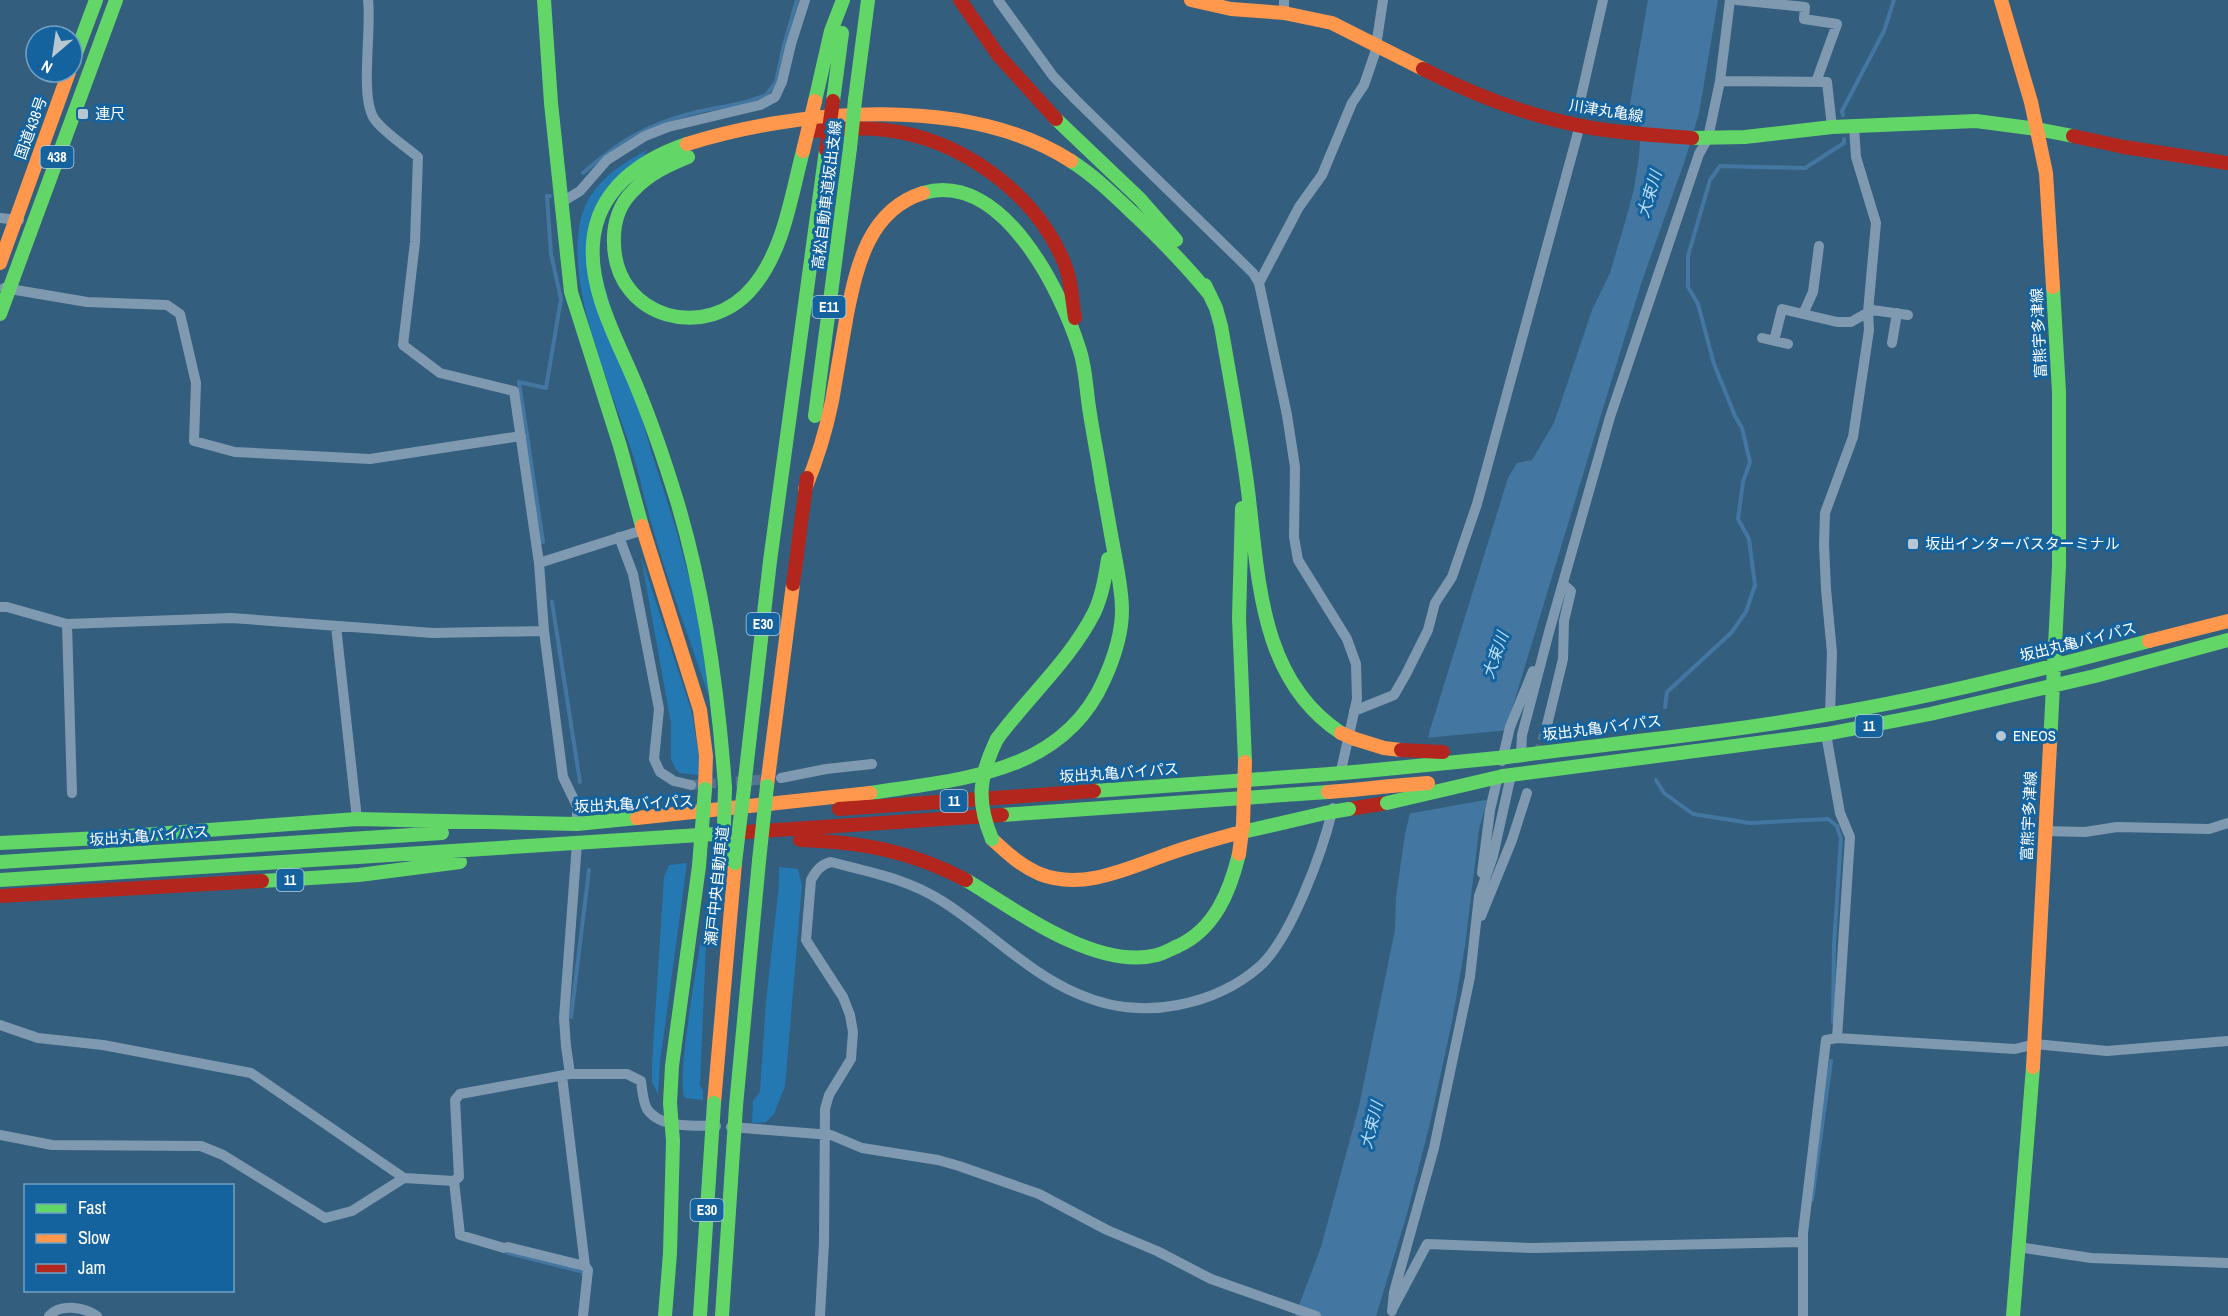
<svg xmlns="http://www.w3.org/2000/svg" width="2228" height="1316" viewBox="0 0 2228 1316" font-family="'Archivo Narrow','Noto Sans JP',sans-serif">
  <style>
    .green { fill: #2579b3 }
    .water { fill: #4377a1 }
    .pier { fill: #345e7e }
    .lines { fill: none; stroke-linecap: round; stroke-linejoin: round }
    .stream { stroke: #4377a1; stroke-width: 4 }
    .street-tunnel { stroke: #527691; stroke-width: 10; stroke-dasharray: 10 5; stroke-linecap: butt }
    .street { stroke: #7f9ab0; stroke-width: 10 }
    .fast { stroke: #63d668; stroke-width: 14 }
    .slow { stroke: #ff974d; stroke-width: 14 }
    .jam { stroke: #b3261e; stroke-width: 14 }
    .fast-bridge { stroke: #63d668; stroke-width: 14 }
    .slow-bridge { stroke: #ff974d; stroke-width: 14 }
    .jam-bridge { stroke: #b3261e; stroke-width: 14 }
    .poi-dot { fill: #b8c7d2; stroke: #14639e; stroke-width: 2 }
    .labels { text-anchor: middle; stroke-width: 6; stroke-linejoin: round; paint-order: stroke }
    .shield { fill: #14639e; stroke: #b8d0e2; stroke-width: 1.5 }
    .shield-label { font-size: 14px; font-weight: bold; fill: #fff }
    .street-label { font-size: 15px; fill: #fff; stroke: #14639e }
    .poi-label { font-size: 15px; fill: #fff; stroke: #14639e; text-anchor: start }
    .water-label { font-size: 16px; font-style: italic; fill: #b9dffa; stroke: #14639e }
  </style>
  <rect width="100%" height="100%" fill="#345e7e"/>
  <path class="green" d="M 647,150 L 590,233 L 651,451 L 675,526 L 695,599 L 710,699 C 690,640 668,582 651,522 C 644,499 640,475 632,452 C 611,387 569,297 579,228 C 585,188 614,168 647,150 Z
    M 641,557 L 692,713 L 700,763 L 698,775 L 680,773 L 675,768 L 671,759 L 671,723 Z
    M 687,863 L 660,1062 L 658,1094 L 652,1082 L 652,1064 L 664,877 L 669,865 Z
    M 779,867 L 798,869 L 802,885 L 785,1086 L 774,1114 L 766,1122 L 752,1123 L 753,1101 L 760,1092 L 766,1001 L 779,885 Z
    M 708,897 L 700,1085 L 703,1091 L 703,1100 L 685,1098 C 674,1081 704,928 708,897 Z"/>
  <path class="water" d="M 1648,0 L 1718,0 L 1699,113 L 1685,160 L 1641,284 L 1601,415 L 1505,732 L 1479,830 L 1465,946 L 1452,1022 L 1430,1123 L 1407,1214 L 1376,1316 L 1295,1316 L 1321,1247 L 1359,1106 L 1395,930 L 1396,897 L 1405,834 L 1430,730 L 1508,478 L 1517,463 L 1532,460 L 1554,423 L 1592,310 L 1610,273 L 1625,222 L 1634,189 L 1639,156 L 1641,127 L 1637,120 L 1628,115 Z"/>
  <path class="pier" d="M 1509,730 L 1491,799 L 1407,814 L 1425,738 Z"/>
  <g class="lines">
    <path class="stream" d="M 1843,115 L 1842,111 L 1884,31 L 1894,0
      M 583,173 C 620,141 646,125 693,113 C 717,107 743,105 766,95 L 776,82 L 784,45 L 797,0
      M 543,542 L 519,382 L 546,388 L 561,299 L 551,254 L 547,196 L 550,196
      M 552,602 L 580,782
      M 1665,707 L 1667,692 L 1731,633 L 1746,612 L 1755,585 L 1749,539 L 1738,519 L 1743,482 L 1750,462 L 1742,428 L 1735,416 L 1714,364 L 1698,304 L 1688,287 L 1688,256 L 1710,180 L 1720,166 L 1805,168 L 1844,143 L 1844,139
      M 1656,780 L 1664,793 L 1693,814 L 1750,823 L 1828,819 L 1837,826 L 1841,839 L 1834,944 L 1833,1022
      M 571,1017 L 589,870
      M 1812,1200 L 1831,1061
      M 508,1253 L 584,1272 L 583,1274"/>
    <path class="street-tunnel" d="M 1538,755 L 1547,725
      M 691,785 L 771,779"/>
    <path class="street" d="M 368,0 C 372,30 359,99 375,120 C 385,133 405,146 418,157 L 415,242 L 403,345 L 440,373 L 514,391 L 539,563 L 544,631 L 563,777 L 577,806 L 577,824
      M 998,0 L 1053,76 L 1076,100 L 1253,273 L 1259,283 L 1287,415 L 1295,467 L 1294,537 L 1298,560 L 1347,639 L 1356,664 L 1357,699 L 1340,775
      M 1737,0 L 1805,7 L 1804,19 L 1837,24 L 1816,82
      M 1284,13 L 1284,0
      M 1720,81 L 1827,82 L 1832,127
      M 1581,97 L 1603,0
      M 562,202 L 580,191 L 607,160 L 645,136 L 668,127 L 760,105 L 775,97 L 782,82 L 791,44 L 805,0
      M 0,218 L 19,220
      M 1259,283 L 1299,207 L 1322,175 L 1352,103 L 1364,85 L 1375,53 L 1383,0
      M 4,288 L 87,302 L 167,305 L 180,314 L 196,383 L 194,441 L 235,452 L 370,459 L 521,436
      M 1803,314 L 1813,292 L 1819,246
      M 1762,338 L 1788,344
      M 1774,341 L 1782,309 L 1837,322 L 1851,322 L 1872,310 L 1908,315
      M 1892,343 L 1897,313
      M 619,537 L 633,574 L 659,709 L 654,759 L 660,772 L 674,781 L 691,785
      M 539,563 L 643,530
      M 0,607 L 7,607 L 67,624 L 231,618 L 433,633 L 544,631
      M 67,624 L 72,793
      M 336,626 L 357,819
      M 1354,711 L 1394,695 L 1406,674 L 1428,630 L 1435,603 L 1452,577 L 1477,504 L 1580,125
      M 1830,714 L 1832,653 L 1826,589 L 1824,544 L 1825,513 L 1853,437 L 1869,330 L 1868,312 L 1876,223 L 1856,157 L 1854,127
      M 1547,725 L 1563,659 L 1564,621 L 1571,591 L 1563,584
      M 1826,734 L 1840,813 L 1850,837 L 1837,1038
      M 1521,755 L 1522,735 L 1549,632 L 1610,417 L 1699,154 L 1708,138 L 1720,81 L 1730,0
      M 1502,761 L 1510,727 L 1533,671
      M 781,778 L 826,769 L 872,764
      M 2044,831 L 2085,832 L 2117,827 L 2209,829 L 2228,823
      M 1482,873 L 1490,810 L 1498,776
      M 1481,916 L 1512,840 L 1527,793
      M 0,1025 L 38,1038 L 103,1045 L 251,1073 L 404,1178
      M 570,1074 L 566,1046 L 564,1018 L 577,843
      M 562,1076 L 585,1266 L 588,1270 L 583,1316
      M 731,1127 L 831,1135 L 862,1148 L 938,1160 L 959,1166 L 1039,1194 L 1107,1230 L 1157,1251 L 1211,1279 L 1316,1316
      M 0,1135 L 52,1145 L 201,1146 L 223,1155 L 325,1218 L 352,1211 L 404,1178 L 454,1181 L 459,1177 L 455,1100 L 460,1094 L 570,1074 L 627,1074 L 641,1081 C 642,1089 643,1102 647,1109 C 660,1129 696,1125 716,1126
      M 454,1181 L 460,1235 L 504,1248 L 508,1247 L 585,1266
      M 2018,1247 L 2091,1258 L 2228,1263
      M 1393,1308 L 1427,1244 L 1533,1248 L 1803,1242
      M 1392,1311 L 1394,1292 L 1434,1148 L 1470,977 L 1479,896 L 1493,856 L 1511,775
      M 49,1316 C 60,1303 84,1307 97,1316
      M 820,1316 L 824,1243 L 825,1109 L 829,1095 L 851,1059 L 853,1032 L 850,1015 L 843,997 L 806,940 L 811,880 C 815,872 821,864 831,862 C 870,872 908,879 942,901 C 988,930 1026,971 1076,993 C 1109,1008 1143,1012 1178,1005 C 1209,999 1235,988 1259,967 C 1291,939 1323,850 1333,808
      M 1803,1316 L 1803,1233 L 1826,1040 L 1837,1038 L 2015,1049 L 2035,1044 L 2107,1051 L 2228,1041"/>
    <path class="fast" d="M 544,0 L 551,103 L 571,292 L 620,446 L 642,526
      M 72,64 L 96,0
      M 855,100 L 868,0
      M 815,101 L 831,31 L 843,0
      M 833,101 L 842,33
      M 1056,119 L 1140,199 L 1176,240
      M 1692,138 L 1745,137 L 1832,127 L 1976,121 L 2037,129 L 2073,136
      M 687,144 C 640,160 597,190 593,243 C 589,292 618,341 636,385 C 652,423 665,462 677,501 C 705,594 718,690 725,787
      M 688,157 C 668,165 649,174 634,190 C 619,204 613,224 614,244 C 616,319 707,343 753,287 C 784,250 791,196 803,151
      M 1071,161 C 1096,177 1116,197 1138,218 C 1163,242 1188,267 1210,295
      M 923,193 C 1002,170 1061,290 1080,351 C 1085,367 1086,384 1088,400 C 1092,431 1099,461 1103,491
      M 1205,285 L 1216,308 L 1221,326 C 1230,378 1240,431 1247,483 C 1259,573 1257,678 1341,733
      M 0,314 L 116,0
      M 815,416 L 850,148
      M 1242,508 L 1239,618 L 1245,762
      M 997,739 C 1028,697 1070,660 1094,613 C 1102,596 1105,578 1108,559
      M 2050,745 L 2059,566 L 2059,392 L 2053,287
      M 1507,757 C 1615,743 1723,733 1831,714 C 1938,696 2043,669 2149,641
      M 1354,772 L 1396,768
      M 1503,776 L 1826,734 L 1930,714 L 2095,676 L 2228,640
      M 744,788 L 770,561 L 826,150
      M 1094,791 L 1330,774
      M 870,793 C 959,779 1062,775 1104,680 C 1114,658 1122,635 1122,610 C 1122,592 1118,573 1115,556 C 1110,530 1106,505 1101,479
      M 1002,815 L 1328,792
      M 1234,834 L 1325,813
      M 0,843 L 100,838 L 357,819 L 577,824 L 637,818
      M 0,862 L 442,833
      M 0,880 L 731,833
      M 966,880 C 1016,910 1096,971 1157,955 C 1164,953 1171,949 1178,946 C 1215,929 1230,891 1239,854
      M 262,881 L 359,875 L 460,862
      M 736,1106 L 759,861
      M 665,1316 L 670,1253 L 673,1141 L 670,1103 L 672,1066 L 699,866
      M 2013,1316 L 2033,1067"/>
    <path class="slow" d="M 1191,0 L 1231,9 L 1284,13 L 1332,23 L 1423,69
      M 2001,0 L 2031,102 L 2046,173 L 2053,287
      M 687,144 C 799,109 967,94 1071,161
      M 0,263 L 69,72
      M 805,489 C 817,460 826,431 832,401 C 837,372 842,343 847,314 C 857,265 869,210 923,193
      M 642,526 L 700,710 L 706,756 L 705,789
      M 2149,641 L 2228,621
      M 1355,739 L 1384,748 L 1401,750
      M 767,786 L 793,584
      M 1352,790 L 1391,786
      M 637,818 L 870,793
      M 992,839 C 1007,853 1021,866 1040,874 C 1082,891 1129,868 1168,854 C 1190,846 1212,840 1234,834
      M 2033,1067 L 2050,745
      M 714,1103 L 735,863"/>
    <path class="jam" d="M 960,0 L 998,55 L 1056,119
      M 1423,69 C 1476,96 1533,118 1592,128 C 1625,134 1659,135 1692,138
      M 813,131 C 837,129 862,127 886,130 C 960,139 1033,191 1063,260 C 1071,278 1072,299 1075,318
      M 2073,136 L 2124,147 L 2228,163
      M 793,584 L 807,478
      M 839,809 L 1094,791
      M 1349,809 L 1387,803
      M 731,833 L 1002,815
      M 800,840 C 862,842 911,851 966,880
      M 0,896 L 262,881"/>
    <path class="fast-bridge" d="M 850,148 L 855,100
      M 1396,768 L 1507,757
      M 1330,774 L 1354,772
      M 1387,803 L 1503,776
      M 1325,813 L 1349,809
      M 992,839 C 976,801 979,776 997,739
      M 759,861 L 767,786
      M 723,862 L 725,787
      M 735,863 L 744,788
      M 699,866 L 705,789
      M 700,1316 L 714,1103
      M 722,1316 L 736,1106"/>
    <path class="slow-bridge" d="M 803,151 L 815,101
      M 1341,733 L 1355,739
      M 1391,786 L 1428,783
      M 1328,792 L 1352,790
      M 1239,854 L 1243,824 L 1245,762"/>
    <path class="jam-bridge" d="M 826,150 L 833,101
      M 1401,750 L 1443,752"/>
  </g>
  <g class="poi-dot">
    <rect x="77" y="108" width="12" height="12" rx="3"/>
    <rect x="1907" y="538" width="12" height="12" rx="3"/>
    <circle cx="2001" cy="736" r="6"/>
  </g>
  <g class="labels">
    <g class="shield">
      <rect x="40.5" y="146" width="33" height="22" rx="4.5"/>
      <rect x="812.5" y="296" width="33" height="22" rx="4.5"/>
      <rect x="746.5" y="613" width="33" height="22" rx="4.5"/>
      <rect x="1855.5" y="715" width="27" height="22" rx="4.5"/>
      <rect x="940.5" y="790" width="27" height="22" rx="4.5"/>
      <rect x="276.5" y="869" width="27" height="22" rx="4.5"/>
      <rect x="690.5" y="1199" width="33" height="22" rx="4.5"/>
    </g>
    <g class="shield-label">
      <text x="57" y="162">438</text>
      <text x="829" y="312">E11</text>
      <text x="763" y="629">E30</text>
      <text x="1869" y="731">11</text>
      <text x="954" y="806">11</text>
      <text x="290" y="885">11</text>
      <text x="707" y="1215">E30</text>
    </g>
    <g class="street-label">
      <text transform="translate(1606 111) rotate(9)" y="5">川津丸亀線</text>
      <text transform="translate(31 128) rotate(-70)" y="5">国道438号</text>
      <text transform="translate(827 195) rotate(-83)" y="5">高松自動車道坂出支線</text>
      <text transform="translate(2039 333) rotate(-93)" y="5">富熊宇多津線</text>
      <text transform="translate(2078 642) rotate(-14)" y="5">坂出丸亀バイパス</text>
      <text transform="translate(1602 728) rotate(-7)" y="5">坂出丸亀バイパス</text>
      <text transform="translate(1119 773) rotate(-4)" y="5">坂出丸亀バイパス</text>
      <text transform="translate(634 804) rotate(-3)" y="5">坂出丸亀バイパス</text>
      <text transform="translate(2029 816) rotate(-87)" y="5">富熊宇多津線</text>
      <text transform="translate(149 836) rotate(-4)" y="5">坂出丸亀バイパス</text>
      <text transform="translate(717 886) rotate(-84)" y="5">瀬戸中央自動車道</text>
    </g>
    <g class="poi-label">
      <text x="95" y="119">連尺</text>
      <text x="1925" y="549">坂出インターバスターミナル</text>
      <text x="2013" y="741">ENEOS</text>
    </g>
    <g class="water-label">
      <text transform="translate(1649 194) rotate(-73)" y="6">大束川</text>
      <text transform="translate(1495 655) rotate(-71)" y="6">大束川</text>
      <text transform="translate(1371 1125) rotate(-76)" y="6">大束川</text>
    </g>
  </g>
  <rect x="24" y="1184" width="210" height="108" fill="#14639e" stroke="#72a1c5" stroke-width="1.5"/>
  <rect x="36" y="1204" width="30" height="9" fill="#63d668" stroke="#72a1c5" stroke-width="1.5"/>
  <text x="78" y="1214" font-size="18" fill="#ffffff">Fast</text>
  <rect x="36" y="1234" width="30" height="9" fill="#ff974d" stroke="#72a1c5" stroke-width="1.5"/>
  <text x="78" y="1244" font-size="18" fill="#ffffff">Slow</text>
  <rect x="36" y="1264" width="30" height="9" fill="#b3261e" stroke="#72a1c5" stroke-width="1.5"/>
  <text x="78" y="1274" font-size="18" fill="#ffffff">Jam</text>
  <g transform="translate(54 54) rotate(209)"><circle r="28" fill="#14639e" stroke="#72a1c5" stroke-width="1.5"/>
  <path d="M0-4.5L10 22L0 15L-10 22Z" fill="#b8c7d2"/>
  <text y="-9" font-size="16" font-weight="bold" text-anchor="middle" fill="#ffffff">N</text>
  </g>
</svg>
